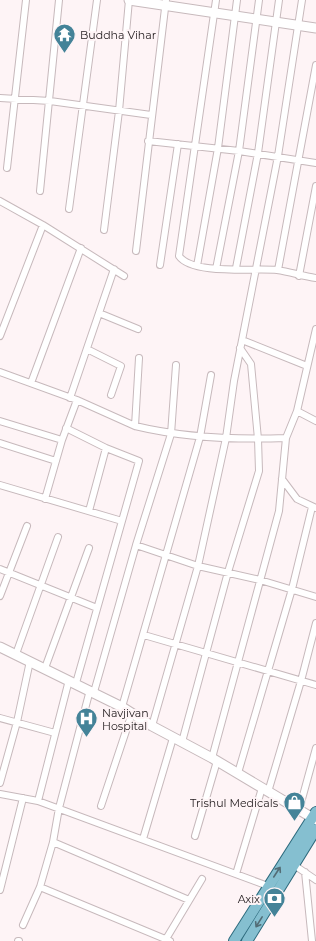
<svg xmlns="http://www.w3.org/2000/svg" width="316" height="941" viewBox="0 0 316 941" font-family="Montserrat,sans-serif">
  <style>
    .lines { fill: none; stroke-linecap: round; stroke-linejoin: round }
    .street-casing { stroke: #c7b9bc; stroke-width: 8 }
    .secondary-casing { stroke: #c7b9bc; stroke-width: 11 }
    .primary-casing { stroke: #2d6a7d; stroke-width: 12 }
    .street { stroke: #fff; stroke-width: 6 }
    .secondary { stroke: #fff; stroke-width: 9 }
    .primary { stroke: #85bfd0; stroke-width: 10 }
    .oneway { stroke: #536d76 }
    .labels { text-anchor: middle; stroke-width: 4; stroke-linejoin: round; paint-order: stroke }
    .poi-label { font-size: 11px; fill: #211b1d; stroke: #fef4f6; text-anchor: start }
  </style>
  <rect width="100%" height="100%" fill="#fef4f6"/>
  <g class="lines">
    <defs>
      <path id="street" d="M 216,0 L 179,256 C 192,275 254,268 277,270 C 290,272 303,276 316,278
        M 0,98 L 50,101 L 151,115
        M 148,141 L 239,151 L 316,163
        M 7,168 L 26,0
        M 40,191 L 59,0
        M 0,201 L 43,225 L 124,276
        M 69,209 L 97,0
        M 104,230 L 119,111 L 129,0
        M 136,251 L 166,0
        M 160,265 L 178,144
        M 197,266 L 218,148 L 237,0
        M 236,268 L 258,153 L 279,0
        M 216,269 L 239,151 L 259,0
        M 278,270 L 316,65
        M 299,276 L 316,186
        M 99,313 L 138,329
        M 0,336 L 43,225
        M 242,340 L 307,366
        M 87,349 L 121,366 L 111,395
        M 0,372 L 77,400 L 135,426 L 139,358
        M 31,383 L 81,248
        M 70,398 L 114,269
        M 297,411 L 316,421
        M 0,421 L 62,440
        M 135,426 C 185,438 234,440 286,438
        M 66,428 L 106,448 L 139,461 L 76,683
        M 0,443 L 56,461
        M 282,479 L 297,499 L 316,508
        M 0,485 L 122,521
        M 45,499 L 62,440 L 77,400
        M 89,511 L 106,448
        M 136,545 L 198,566 L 260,580 L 316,597
        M 0,569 L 97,608
        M 0,596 L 27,526
        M 144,635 L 316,685
        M 16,654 L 58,537
        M 45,668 L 89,548
        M 94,692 L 136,545 L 171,434 L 176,365
        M 122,707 L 200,437 L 211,375
        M 0,718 L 55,733
        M 152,726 L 198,566 L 226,438 L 234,381 L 278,156 L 302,0
        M 182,742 L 228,572 L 259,471 L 258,439 L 251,364 L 240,348
        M 212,758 L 279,511 L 286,438 L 297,411 L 316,329
        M 238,773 L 292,589 L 312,507
        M 0,783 L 17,722 L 30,661
        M 268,792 L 301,681 L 316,623
        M 0,794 L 38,801 L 268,886
        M 38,801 L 69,680
        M 101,806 L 132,713
        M 299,810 L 316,748
        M 195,836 L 217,761
        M 143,839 L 173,738
        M 53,842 L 189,900
        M 294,865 L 316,880
        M 305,872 L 312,941
        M 236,874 L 262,788
        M 40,887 L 170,941
        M 0,890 L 23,798
        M 23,925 L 40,887 L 53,842 L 59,808 L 90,690
        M 166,939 L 202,879
        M 18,941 L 19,941"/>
      <path id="secondary" d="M 129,0 L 316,28
        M 0,647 L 122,707 L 152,726 L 212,758 L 316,820"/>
      <path id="primary" d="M 234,941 L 316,812
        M 247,941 L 316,829"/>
    </defs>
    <use href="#street" class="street-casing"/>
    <use href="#secondary" class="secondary-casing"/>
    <use href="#primary" class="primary-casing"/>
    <use href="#street" class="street"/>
    <use href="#secondary" class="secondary"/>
    <use href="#primary" class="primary"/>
  </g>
  <defs><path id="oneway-shaft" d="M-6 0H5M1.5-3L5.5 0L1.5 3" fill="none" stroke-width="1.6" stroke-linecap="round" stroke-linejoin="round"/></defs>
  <g class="oneway">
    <use href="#oneway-shaft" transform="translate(277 872) rotate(-57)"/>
    <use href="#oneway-shaft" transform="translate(259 922) rotate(122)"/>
  </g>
  <defs>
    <symbol id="temple-pin" viewBox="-11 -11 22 30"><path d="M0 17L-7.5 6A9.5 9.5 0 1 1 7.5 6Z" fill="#448398" stroke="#fef4f6"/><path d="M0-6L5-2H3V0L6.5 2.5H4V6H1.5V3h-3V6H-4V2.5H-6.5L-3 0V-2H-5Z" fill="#fff"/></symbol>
    <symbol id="hospital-pin" viewBox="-11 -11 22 30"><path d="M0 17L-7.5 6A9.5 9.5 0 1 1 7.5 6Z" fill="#448398" stroke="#fef4f6"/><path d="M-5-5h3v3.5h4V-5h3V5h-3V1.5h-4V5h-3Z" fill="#fff"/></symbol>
    <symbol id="shop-pin" viewBox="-11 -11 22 30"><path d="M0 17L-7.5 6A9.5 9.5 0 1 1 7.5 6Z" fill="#448398" stroke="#fef4f6"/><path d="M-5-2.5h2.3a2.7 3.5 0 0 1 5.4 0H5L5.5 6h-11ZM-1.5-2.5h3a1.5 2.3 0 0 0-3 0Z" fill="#fff"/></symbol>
    <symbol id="bank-pin" viewBox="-11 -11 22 30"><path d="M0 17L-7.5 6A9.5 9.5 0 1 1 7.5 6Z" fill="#448398" stroke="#fef4f6"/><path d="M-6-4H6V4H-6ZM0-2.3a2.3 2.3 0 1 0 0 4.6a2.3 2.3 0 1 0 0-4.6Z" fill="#fff"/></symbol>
  </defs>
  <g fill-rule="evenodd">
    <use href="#temple-pin" x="52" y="22" width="25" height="34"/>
    <use href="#hospital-pin" x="74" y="706" width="25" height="34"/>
    <use href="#shop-pin" x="282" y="790" width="25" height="34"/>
    <use href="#bank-pin" x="262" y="886" width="25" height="34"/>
  </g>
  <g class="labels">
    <g class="poi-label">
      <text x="80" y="39">Buddha Vihar</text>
      <text x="102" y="717">Navjivan<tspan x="102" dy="13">Hospital</tspan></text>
      <text x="278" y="807" text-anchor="end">Trishul Medicals</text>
      <text x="260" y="903" text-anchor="end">Axix</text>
    </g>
  </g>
</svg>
